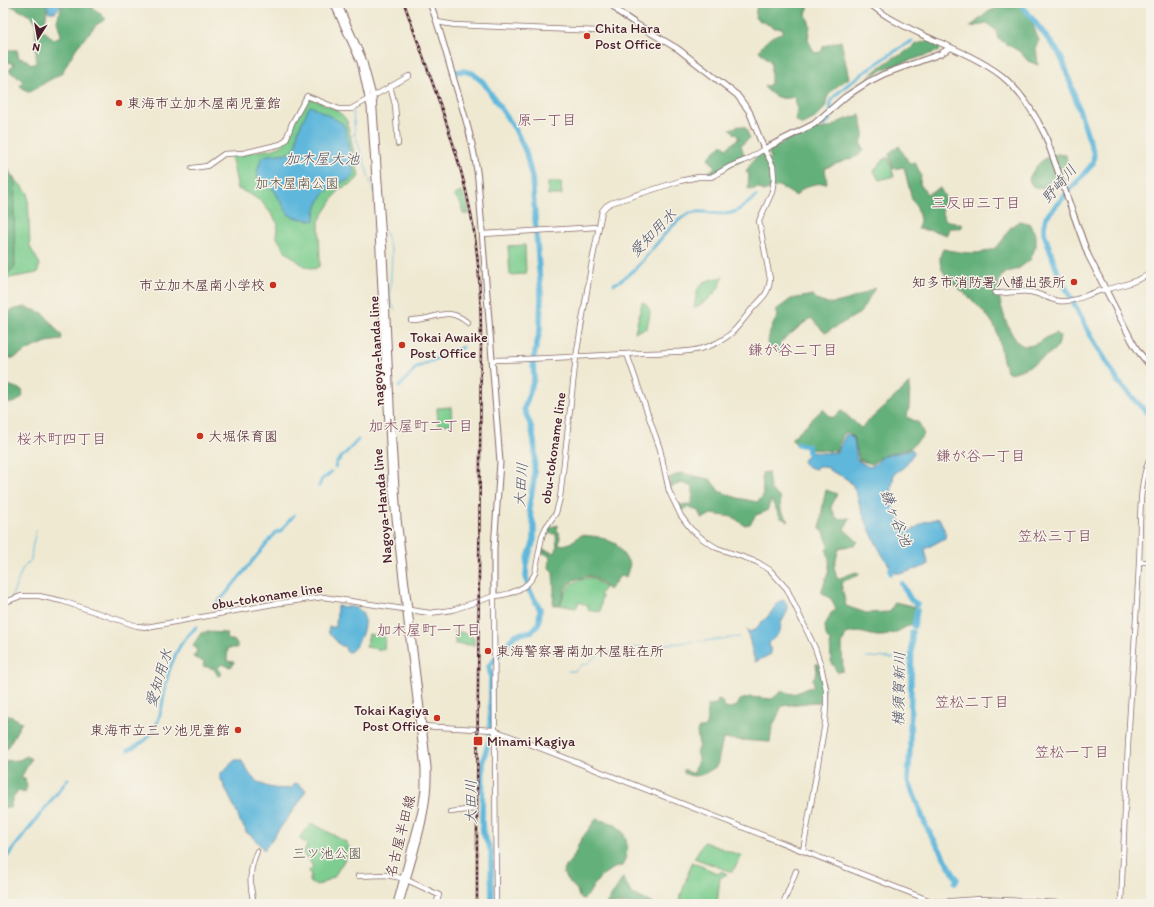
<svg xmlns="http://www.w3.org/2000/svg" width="1154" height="907" viewBox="0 0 1154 907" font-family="Itim,'Klee One',sans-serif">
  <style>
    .green { fill: #7bcd8f; stroke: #62765d }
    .forest { fill: #64b07a; stroke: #576852 }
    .water { fill: #5eb7db; stroke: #546b83 }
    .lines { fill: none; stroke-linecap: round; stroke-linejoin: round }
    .stream { stroke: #5eb7db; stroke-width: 1 }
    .canal { stroke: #5eb7db; stroke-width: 3 }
    .river { stroke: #5eb7db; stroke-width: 5.5 }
    .secondary-casing { stroke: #846665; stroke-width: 6 }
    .primary-casing { stroke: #846665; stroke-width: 7 }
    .secondary { stroke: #fff; stroke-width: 4.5 }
    .primary { stroke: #fff; stroke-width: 5 }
    .rail-casing { stroke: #4a1f2b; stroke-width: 2.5 }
    .rail { stroke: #f7f3e8; stroke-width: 1; stroke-dasharray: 3; stroke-linecap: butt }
    .poi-dot { fill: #c8321e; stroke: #f7f3e8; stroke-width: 1.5 }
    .labels { text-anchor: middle; stroke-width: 3; stroke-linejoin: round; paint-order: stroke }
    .poi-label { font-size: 14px; fill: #4a1f2b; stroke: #f7f3e8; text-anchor: start }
    .park-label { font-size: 14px; fill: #595349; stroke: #f7f3e8 }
    .street-label { font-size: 14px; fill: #4a1f2b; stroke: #f7f3e8 }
    .neighbourhood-label { font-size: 15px; fill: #7e485f; stroke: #f7f3e8 }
    .water-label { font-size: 15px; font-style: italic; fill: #515469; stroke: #f7f3e8 }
  </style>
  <rect width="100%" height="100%" fill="#f7f3e8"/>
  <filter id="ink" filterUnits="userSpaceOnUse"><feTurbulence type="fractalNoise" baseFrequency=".025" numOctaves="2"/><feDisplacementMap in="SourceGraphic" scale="8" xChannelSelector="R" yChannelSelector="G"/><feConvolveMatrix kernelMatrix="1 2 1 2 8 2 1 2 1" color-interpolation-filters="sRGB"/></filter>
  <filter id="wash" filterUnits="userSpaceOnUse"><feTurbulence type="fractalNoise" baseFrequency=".012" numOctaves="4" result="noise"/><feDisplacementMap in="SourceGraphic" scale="16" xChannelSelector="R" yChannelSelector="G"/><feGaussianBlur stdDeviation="0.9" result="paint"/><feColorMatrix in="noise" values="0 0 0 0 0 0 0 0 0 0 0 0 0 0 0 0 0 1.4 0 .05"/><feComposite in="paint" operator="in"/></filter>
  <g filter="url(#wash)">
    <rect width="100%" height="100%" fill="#efe9d2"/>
    <path class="green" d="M 310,98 C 323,104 339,108 347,121 L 359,176 C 353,185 348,185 339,189 L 319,221 L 320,266 L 314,269 L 304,266 L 286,252 L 276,236 L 278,224 C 265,204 260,198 238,189 L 231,155 L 274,149 L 281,146 L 289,138 L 293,124 L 307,100 Z
      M 888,157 L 894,176 L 879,180 L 874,171 L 881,162 Z
      M 3,166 L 28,193 L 30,247 L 40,264 L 37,273 L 3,279 Z
      M 548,182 L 561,182 L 562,195 L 548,195 Z
      M 461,192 L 467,202 L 469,214 L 463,214 L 461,204 L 454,195 Z
      M 525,245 L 526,274 L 510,275 L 508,246 Z
      M 723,277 C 720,291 707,302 694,308 C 698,283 698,282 723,277 Z
      M 642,302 C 654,309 649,316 647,328 L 635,332 Z
      M 451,407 L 452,424 L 438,425 L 437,408 Z
      M 586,578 L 593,578 L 605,588 L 600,594 L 602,596 L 600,612 L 588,610 L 589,606 L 579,602 L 576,608 L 560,605 C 566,588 569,583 586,578 Z
      M 455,631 L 468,634 L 474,638 L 474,645 L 455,644 Z
      M 369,634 L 385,637 L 384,650 L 366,647 Z
      M 312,823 L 346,842 L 349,847 L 348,854 L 334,877 L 321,884 L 315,885 L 309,882 L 311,875 L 309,871 L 313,867 L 309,860 L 303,854 L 307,845 L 299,838 Z
      M 704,842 L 742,856 L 732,872 L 694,858 Z
      M 692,862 L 719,874 L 721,871 L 727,874 L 720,878 L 717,904 L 678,904 Z"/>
    <path class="forest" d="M 6,3 L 48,4 L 45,22 L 41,28 L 54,40 L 61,35 L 57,21 L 61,7 L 67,3 L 88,3 L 106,19 L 96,25 L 77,47 L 69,60 L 62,73 L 29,92 L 20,86 L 23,81 L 9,71 L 14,64 L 3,60 L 3,45 L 8,50 L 17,50 L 19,58 L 27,60 L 31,65 L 36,63 L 36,22 L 32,17 Z
      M 757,3 L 810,3 L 806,14 L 810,25 L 808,40 L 815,53 L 821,52 L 824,46 L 841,41 L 849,78 C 838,86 825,92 826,107 L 815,118 L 802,125 L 795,120 L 797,111 L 795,97 C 780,100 775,98 764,87 L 771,84 L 771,62 L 759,51 C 764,42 772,35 782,33 L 783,28 L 775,28 L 755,18 Z
      M 1007,3 L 1023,3 C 1031,14 1033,28 1039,40 L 1036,47 L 1038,65 L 1028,61 L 1019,51 L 998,39 L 996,30 L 987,24 L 970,27 L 988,12 Z
      M 929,40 L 940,46 L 939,51 L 887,68 L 868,77 L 877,69 L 896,56 L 901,55 L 917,44 Z
      M 860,115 L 864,133 L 861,144 L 864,150 L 858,156 L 825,168 L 827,183 C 813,184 805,184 796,196 L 779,186 L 763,191 L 758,188 L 750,190 L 748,188 L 749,174 L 746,172 L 753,160 L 762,153 L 768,160 L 771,158 L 768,152 L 786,140 L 805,134 L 815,129 L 829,128 L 841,121 Z
      M 739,126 L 745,127 L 750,138 L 741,145 L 745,158 L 710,176 L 700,175 L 708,173 L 715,167 L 708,158 L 722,144 L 727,148 L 739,138 L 730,129 Z
      M 899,146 L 909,163 L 915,162 L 921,175 L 920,184 L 927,194 L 940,188 L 945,197 L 942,212 L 945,220 L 963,225 L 961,228 L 949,228 L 947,235 L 934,231 L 918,229 L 920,220 L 917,207 L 912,200 L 904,167 L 893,169 L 889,153 Z
      M 1058,154 L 1066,155 L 1067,162 L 1044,188 C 1036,190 1031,187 1029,179 C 1034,167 1044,155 1058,154 Z
      M 3,159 L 16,184 L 14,203 L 15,266 L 8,274 L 3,273 Z
      M 1019,221 L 1029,223 L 1036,235 L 1036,246 L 1030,260 L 1018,269 L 1004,273 C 1003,275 1000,278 999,281 C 995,293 1010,347 1026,346 C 1038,346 1046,336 1057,333 L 1060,336 L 1058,347 C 1044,358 1026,371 1008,373 C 998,356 1003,334 989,318 C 983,311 975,303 968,296 C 954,285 932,269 943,249 C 959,252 982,257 996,247 C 1003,242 1006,233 1011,227 C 1013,225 1017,223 1019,221 Z
      M 875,288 L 860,313 L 825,333 L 811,318 C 800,325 791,335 779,343 L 784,352 L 781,354 L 768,346 C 768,334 772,325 778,316 L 776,310 L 791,299 L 813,295 C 824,314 861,295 875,288 Z
      M 25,307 L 43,313 L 62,336 L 61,340 L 47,342 L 32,348 L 14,358 L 4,358 L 3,356 L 3,325 L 5,320 L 11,310 Z
      M 3,383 L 22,390 L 23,396 C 17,403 11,405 3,401 Z
      M 910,383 L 909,407 L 907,417 L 919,423 L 924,435 L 910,448 L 881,457 L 872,464 L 859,460 L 854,438 L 848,432 L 844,433 L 836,451 L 806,449 L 807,444 L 798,442 L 796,444 L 791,439 L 823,409 L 832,418 L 842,411 L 861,428 Z
      M 768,472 L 770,489 L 780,498 L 781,511 L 789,521 L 781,518 L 771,500 L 767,511 L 756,515 L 750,524 L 744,525 L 733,517 L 711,514 L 702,519 L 698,511 L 687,507 L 683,511 L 677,505 L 692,504 L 693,487 L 682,483 L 670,487 L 669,478 L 681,473 L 710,479 L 719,491 L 738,498 L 757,502 L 763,496 L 762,473 Z
      M 826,490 L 837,494 L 831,507 L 837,519 L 850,518 L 844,529 L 858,542 L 854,546 L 849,546 L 839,548 L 834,567 L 837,579 L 856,572 L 860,574 C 854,579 847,578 841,583 L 846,606 L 866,613 L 890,612 L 895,602 L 916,607 L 913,623 C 902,629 891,637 877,636 C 864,634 861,630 846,634 L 842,644 L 843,671 L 837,672 L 831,661 L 830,642 L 826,636 L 825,626 L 831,613 L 836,610 L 832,600 L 821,592 C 827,576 833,566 826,549 L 829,546 L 824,532 L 820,529 L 823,503 Z
      M 558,525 L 557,530 L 559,532 L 560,537 L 559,544 C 567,547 574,540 581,535 L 601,537 L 616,544 L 630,564 L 626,577 L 620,576 L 609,590 L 594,577 L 587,576 L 574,580 L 565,589 L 560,605 L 553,605 L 554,590 L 553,572 L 549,568 L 550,556 L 541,552 L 542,549 L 555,553 L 557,548 L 556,534 L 545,533 L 547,528 Z
      M 206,632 L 226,633 L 227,640 L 233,640 L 237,643 L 237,648 L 228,648 L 227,661 L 234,662 L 233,665 L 230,667 L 222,664 L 218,668 L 222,674 L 218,676 L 214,669 L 203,666 L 204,662 L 193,657 L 197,651 L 193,645 L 201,633 Z
      M 816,664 L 819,664 L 824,687 L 824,703 L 814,702 L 782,706 L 772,728 L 770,742 L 723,739 L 717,766 C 706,773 697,780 684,773 L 684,769 L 691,773 L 694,772 L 699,757 L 696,753 L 699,745 L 697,732 L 699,728 L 704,728 L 708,720 L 707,705 L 717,704 L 718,699 L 721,700 L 726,709 L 737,706 L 740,700 L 750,697 L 772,699 L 782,691 C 799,698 799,688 814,687 L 813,679 L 817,672 Z
      M 3,712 L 22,722 L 3,755 L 3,725 L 8,719 L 3,716 Z
      M 27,756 L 31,759 L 21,778 L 25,779 L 27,786 L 25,793 L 18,791 L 13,797 L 10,808 L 3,807 L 3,789 L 6,786 L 3,784 L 3,759 L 4,761 L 19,760 Z
      M 596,819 C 601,821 609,821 614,824 C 629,833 630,852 622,866 C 612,867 600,876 594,885 C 590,890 589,897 583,899 L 579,897 L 577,890 L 568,881 L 563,873 L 566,866 L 574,856 L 580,841 Z
      M 623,878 L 632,894 L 654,904 L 606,904 Z"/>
    <path class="water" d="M 46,3 L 64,3 L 55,12 L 49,12 Z
      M 311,106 L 342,123 L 345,128 L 354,175 C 347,183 343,181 335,185 C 323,191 314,207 315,220 L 313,221 L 293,217 L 288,214 L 274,190 L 259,179 L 257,172 L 261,158 C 269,153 282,155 292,152 L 296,146 L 298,131 L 309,107 Z
      M 846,434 L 850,435 L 854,439 L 857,460 L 869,467 L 874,465 L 882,457 L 912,449 L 914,453 L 904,467 L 894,474 C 889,500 890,513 911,531 L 924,522 L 939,518 L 946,533 L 945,538 L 925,549 L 928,564 L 926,566 L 903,573 L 895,573 C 881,556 871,534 863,514 C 858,503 858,491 850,482 C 844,476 836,474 829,470 L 829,468 L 817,466 L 816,469 C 810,468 805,466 803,461 L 809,452 L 828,453 L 837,452 Z
      M 782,600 L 786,602 L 788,610 L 781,623 L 780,632 L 769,643 L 771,654 L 755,662 L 747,630 L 749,632 L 755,630 C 760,623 764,621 769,615 C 774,610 775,604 782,600 Z
      M 337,606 C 342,607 350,606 356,608 C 373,614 360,645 350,652 L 346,651 L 345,647 L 340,645 L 328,632 L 329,627 L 336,627 Z
      M 235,760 L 241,760 C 245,765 248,774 254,779 C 264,788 277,790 291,788 L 296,783 L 306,790 L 300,801 L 264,850 L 254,838 L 246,832 C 245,825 238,822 238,815 L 219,775 Z"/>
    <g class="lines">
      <path class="stream" d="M 430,68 L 431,68
        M 455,72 L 456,72
        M 353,111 L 355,134 L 374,193
        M 347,139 L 355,134
        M 385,231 L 392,254 L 390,295 L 390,300 L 395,310
        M 11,598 L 23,568 L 31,560 L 32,548 L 36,531
        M 704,641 L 739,637
        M 656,645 L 701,641
        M 625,649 L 651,646
        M 867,657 L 893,658
        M 899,658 L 912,659
        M 568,671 L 575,671 L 581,665 L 586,664 L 602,652 L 616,653 L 622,650"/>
      <path class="canal" d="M 824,126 L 830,119 C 832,113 829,106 832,100 C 837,89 899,48 912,41
        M 614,284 C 622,281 628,275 634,270 C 650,254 668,226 686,215 C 699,207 717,217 731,213 C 741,211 749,202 756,196
        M 399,387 L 417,367 L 463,347
        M 335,467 L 337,462 L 358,440
        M 319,486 L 322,479 L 327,476 L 331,472
        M 214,605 L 224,596 L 277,531 L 279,533 L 294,515
        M 128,750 C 168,735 159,701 170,668 C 173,661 176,652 180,646 C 184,639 191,633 196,627
        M 3,862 L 68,779"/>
      <path class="river" d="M 1020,3 L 1059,53 L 1064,64 L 1094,154 L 1093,163 L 1090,167 L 1046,217 L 1044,226 L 1044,233 L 1058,273 L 1092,338 L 1119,383 L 1151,417
        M 456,72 L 463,71 L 472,73 L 483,82 L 515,129 L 526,152 L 532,178 L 541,295 L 540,330 L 533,361 L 534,379 L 524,409 L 531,426 L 534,441 L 535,451 L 534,480 L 529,508 L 534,526 L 534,540 L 527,561 L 526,577 L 529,590 L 540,609 L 539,622 L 537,626 L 532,631 L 515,635 L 489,666 L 491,676 L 490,738 L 483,760 L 482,822 L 483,833 L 491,851 L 492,904
        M 798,444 L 808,446 L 809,452 L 813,459
        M 891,573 L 890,570 L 897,565
        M 902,584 L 911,600 L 917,604
        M 914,626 L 917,610
        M 910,746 L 912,632
        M 910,750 L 908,780 L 926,826
        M 928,830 L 957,879 L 955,883"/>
    </g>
  </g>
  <g filter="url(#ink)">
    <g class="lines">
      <defs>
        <path id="secondary" d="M 437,22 L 455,25 L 598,31
          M 390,86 L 395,105 L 398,144
          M 192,168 L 207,166 L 224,154 L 243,153 L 281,144 L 286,140 L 292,123 L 307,96 L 339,109 L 351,109 L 409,76
          M 483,234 L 598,227
          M 995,293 C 1007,294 1019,290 1031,292 C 1040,294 1049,299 1058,301 C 1073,303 1085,295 1099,291 C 1117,287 1135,283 1151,273
          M 411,320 C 435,321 446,304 468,323
          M 627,354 L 660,449 L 669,491 L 681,516 L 691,529 L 704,540 L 717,548 L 757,562 L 770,570 L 787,589 L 815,648 L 821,666 L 826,689 L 826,706 L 825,723 L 803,851
          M 1139,562 L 1151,562
          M 494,596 L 496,904
          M 3,603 L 21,596 L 39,596 L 62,601 L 137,626 L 147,627 L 273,604 L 323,597 L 430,613 L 452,610 L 494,596 C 510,595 529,588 535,573 L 542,536 L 546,527 L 556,513 L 560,498 L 576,357 L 591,267 L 602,211 L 606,206 L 611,203 L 680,181 L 698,177 L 711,177 L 731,166 L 748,159 L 764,149 L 773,166 L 774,178 L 772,192 L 759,221 L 770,279 C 769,294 762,298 752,309 C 739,325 732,337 712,345 C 691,354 665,352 642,353 C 592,356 543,359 493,360
          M 421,726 L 494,730 L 931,901 L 938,902 L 980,899 L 1082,904
          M 450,812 L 474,809
          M 358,876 L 385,875 L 397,877 L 407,880 L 439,895 L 436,904
          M 254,904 C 249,883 249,871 257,851
          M 783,904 L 796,871
          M 1121,904 C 1124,839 1126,775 1130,710 C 1133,661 1137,611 1139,562 C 1141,536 1137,478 1151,458"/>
        <path id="primary" d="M 333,3 L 360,62 L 370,107 L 376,193 L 391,483 L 424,769 L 424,789 L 421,811 L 396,904
          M 338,3 L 363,59 L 373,96 L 384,254 L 392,427 L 398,519 L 428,767 C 430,814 412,859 400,904
          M 430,3 C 440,28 446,54 454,80 C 464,113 474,144 478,179 L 500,462 L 494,548 L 494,596
          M 610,3 L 620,13 L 636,24 L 678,49 L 737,95 L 749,111 L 764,149 L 814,124 L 845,97 L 868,82 L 884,74 L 940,54 L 950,48
          M 869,3 C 886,18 906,27 927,37 C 952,48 980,59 1002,76 C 1020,91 1035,114 1045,135 L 1088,255 L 1132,341 L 1138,351 L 1151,367"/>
      </defs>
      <use href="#secondary" class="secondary-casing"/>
      <use href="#primary" class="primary-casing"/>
      <use href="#secondary" class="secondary"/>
      <use href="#primary" class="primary"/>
      <defs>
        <path id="rail" d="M 404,3 C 430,78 464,159 475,238 C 480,273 481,309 481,344 L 477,799 L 477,904"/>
      </defs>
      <use href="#rail" class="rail-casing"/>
      <use href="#rail" class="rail"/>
    </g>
  </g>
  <g class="poi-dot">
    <circle cx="587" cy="36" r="4"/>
    <circle cx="119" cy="103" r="4"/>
    <circle cx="1074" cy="282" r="4"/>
    <circle cx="273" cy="285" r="4"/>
    <circle cx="402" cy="345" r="4"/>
    <circle cx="200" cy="436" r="4"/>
    <circle cx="488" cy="651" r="4"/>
    <circle cx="437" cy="718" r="4"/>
    <circle cx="238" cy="730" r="4"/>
    <rect x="473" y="736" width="10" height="10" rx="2"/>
  </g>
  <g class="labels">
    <g class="poi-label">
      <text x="595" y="33">Chita Hara<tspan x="595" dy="16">Post Office</tspan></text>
      <text x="127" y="108">東海市立加木屋南児童館</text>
      <text x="1066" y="287" text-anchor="end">知多市消防署八幡出張所</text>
      <text x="265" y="290" text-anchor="end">市立加木屋南小学校</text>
      <text x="410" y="342">Tokai Awaike<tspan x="410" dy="16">Post Office</tspan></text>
      <text x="208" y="441">大堀保育園</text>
      <text x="496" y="656">東海警察署南加木屋駐在所</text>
      <text x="429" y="715" text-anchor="end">Tokai Kagiya<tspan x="429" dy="16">Post Office</tspan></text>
      <text x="230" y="735" text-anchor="end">東海市立三ツ池児童館</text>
      <text x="487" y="746">Minami Kagiya</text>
    </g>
    <g class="park-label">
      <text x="297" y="188">加木屋南公園</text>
      <text x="327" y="858">三ツ池公園</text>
    </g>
    <g class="street-label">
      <text transform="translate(376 351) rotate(-93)" y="5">nagoya-handa line</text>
      <text transform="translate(553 448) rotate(-82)" y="5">obu-tokoname line</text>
      <text transform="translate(382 506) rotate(-95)" y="5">Nagoya-Handa line</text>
      <text transform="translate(267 596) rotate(-9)" y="5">obu-tokoname line</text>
      <text transform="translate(400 836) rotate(-76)" y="5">名古屋半田線</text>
    </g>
    <g class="neighbourhood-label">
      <text x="547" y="125">原一丁目</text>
      <text x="976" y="208">三反田三丁目</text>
      <text x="793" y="355">鎌が谷二丁目</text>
      <text x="421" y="431">加木屋町二丁目</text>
      <text x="62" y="444">桜木町四丁目</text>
      <text x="981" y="461">鎌が谷一丁目</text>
      <text x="1055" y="541">笠松三丁目</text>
      <text x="429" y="635">加木屋町一丁目</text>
      <text x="972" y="707">笠松二丁目</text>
      <text x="1072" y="757">笠松一丁目</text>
    </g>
    <g class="water-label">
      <text x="322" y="164">加木屋大池</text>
      <text transform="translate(1059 184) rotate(-49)" y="5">野崎川</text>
      <text transform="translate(653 233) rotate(-46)" y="5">愛知用水</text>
      <text transform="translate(521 485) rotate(-86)" y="5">大田川</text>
      <text transform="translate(896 518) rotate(68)" y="5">鎌ヶ谷池</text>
      <text transform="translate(159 678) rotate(-73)" y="5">愛知用水</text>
      <text transform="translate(899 689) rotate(-89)" y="5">横須賀新川</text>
      <text transform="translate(471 802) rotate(-90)" y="5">大田川</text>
    </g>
  </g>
  <rect width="1154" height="907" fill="none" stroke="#f7f3e8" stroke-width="16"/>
  <g transform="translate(38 38) rotate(191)" stroke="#f7f3e8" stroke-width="3" paint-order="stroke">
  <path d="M0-3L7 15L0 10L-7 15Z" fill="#4a1f2b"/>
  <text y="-6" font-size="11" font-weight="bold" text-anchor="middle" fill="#4a1f2b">N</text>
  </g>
</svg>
